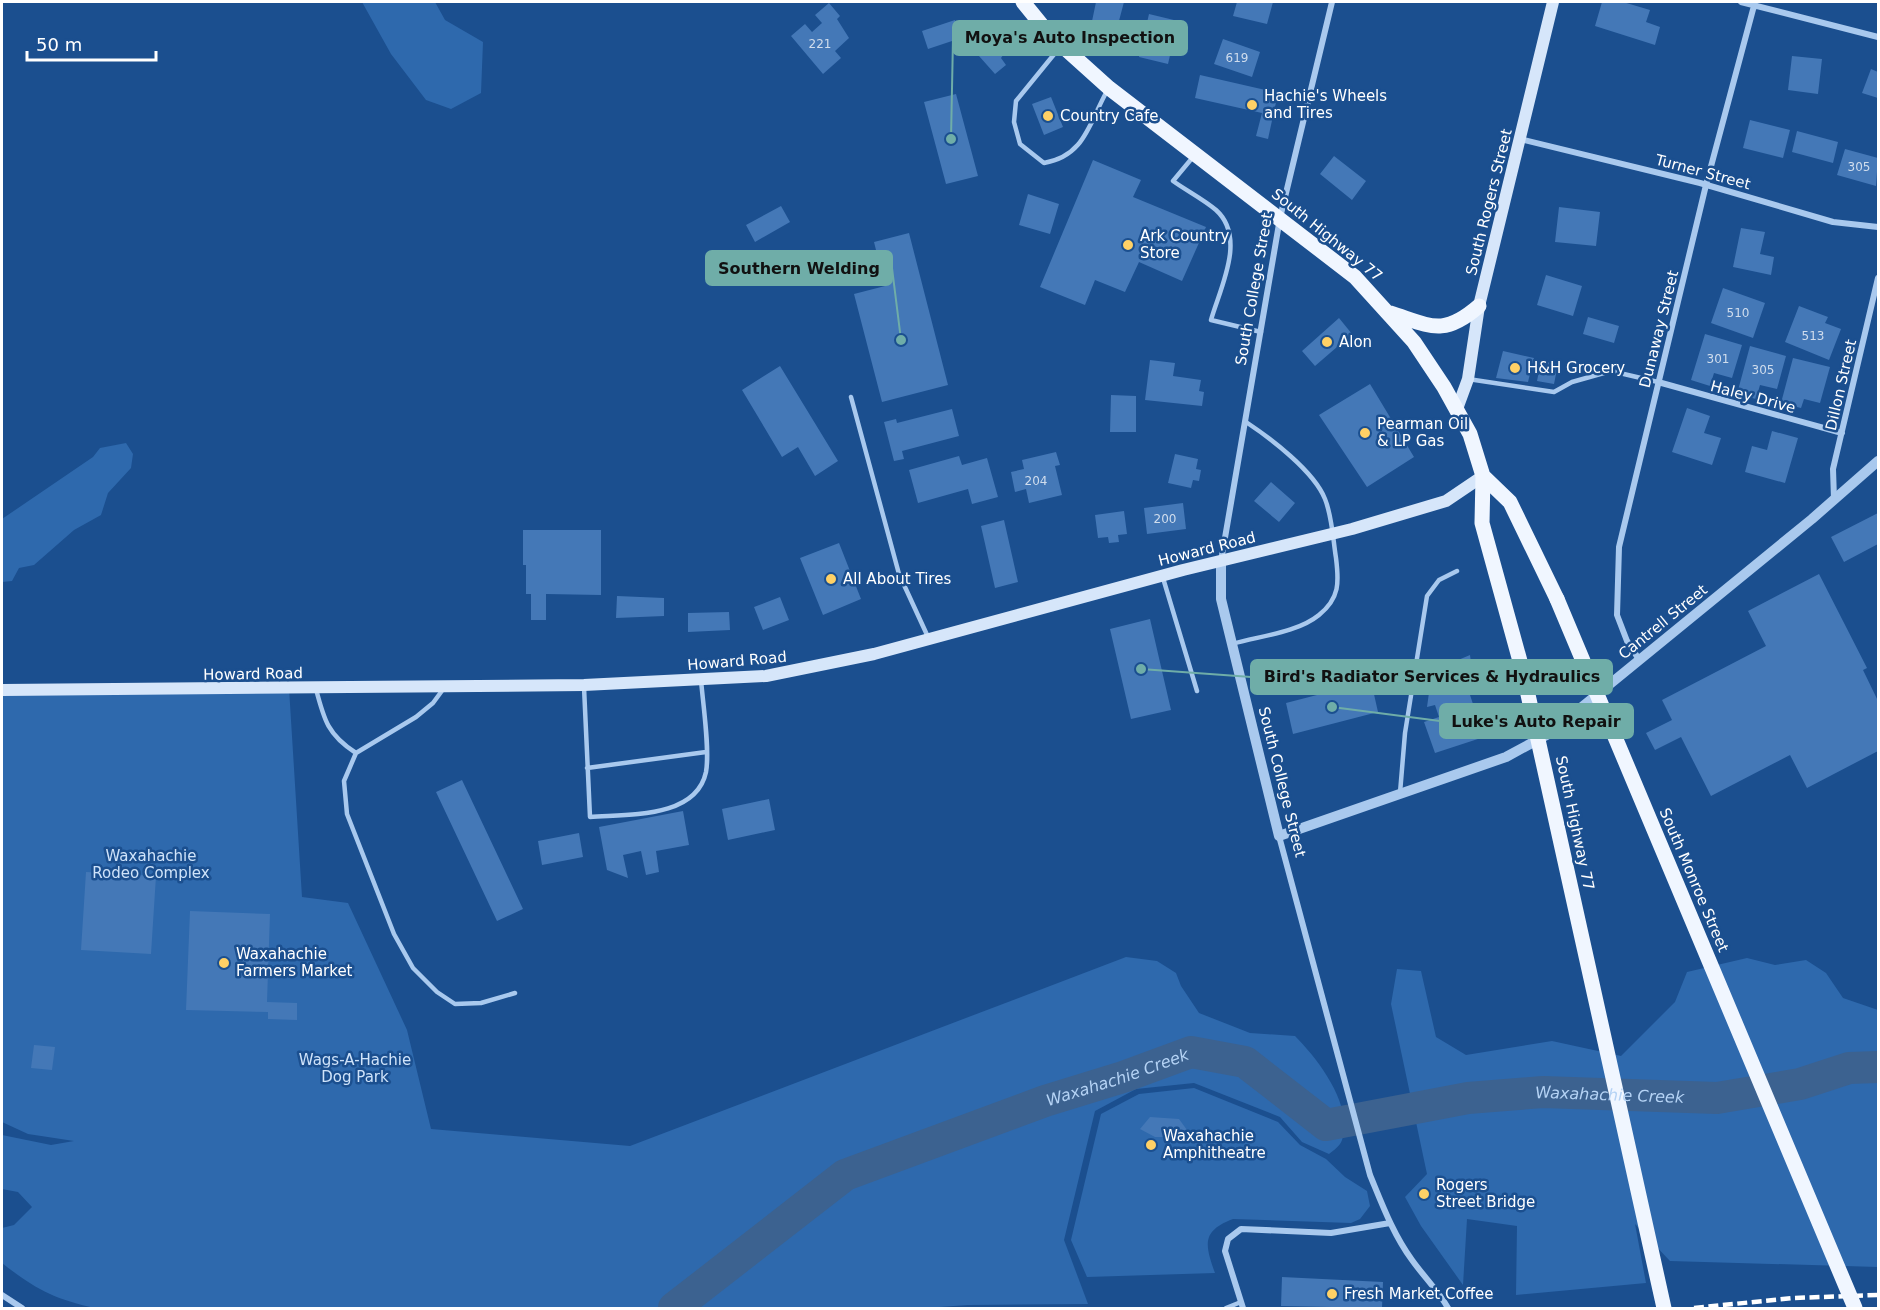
<svg xmlns="http://www.w3.org/2000/svg" width="1880" height="1310" viewBox="0 0 1880 1310" font-family="'DejaVu Sans',sans-serif">
  <style>
    .green { fill: #2e69ad }
    .lines { fill: none; stroke-linecap: round; stroke-linejoin: round }
    .river { stroke: #3c6290; stroke-width: 32 }
    .building { fill: #4478b7 }
    .service { stroke: #a9c9ee; stroke-width: 4.5 }
    .minor { stroke: #a9c9ee; stroke-width: 6 }
    .tertiary { stroke: #a9c9ee; stroke-width: 10 }
    .secondary { stroke: #d6e6fa; stroke-width: 12 }
    .primary { stroke: #f0f6ff; stroke-width: 15 }
    .rail { stroke: #fff; stroke-width: 4.5; stroke-dasharray: 10 4.5; stroke-linecap: butt }
    .primary-bridge { stroke: #f0f6ff; stroke-width: 15 }
    .poi-dot { fill: #ffd166; stroke: #1b4f8f; stroke-width: 2 }
    .labels { text-anchor: middle; stroke-width: 5; stroke-linejoin: round; paint-order: stroke }
    .number-label { font-size: 12px; fill: #d0dded }
    .poi-label { font-size: 15px; fill: #fff; stroke: #1b4f8f; text-anchor: start }
    .street-label { font-size: 15px; fill: #fff; stroke: #1b4f8f }
    .park-label { font-size: 15px; fill: #cfe3fa; stroke: #1b4f8f }
    .water-label { font-size: 16px; font-style: italic; fill: #b5d3f5; stroke: #1b4f8f }
    .leader { fill: none; stroke: #6fada8; stroke-width: 2 }
    .callout-dot { fill: #6fada8; stroke: #1b4f8f; stroke-width: 2 }
    .callout { fill: #6fada8; stroke: #6fada8; stroke-width: 2 }
    .callout-label { font-size: 16px; text-anchor: middle; font-weight: bold; fill: #111 }
  </style>
  <rect width="100%" height="100%" fill="#1b4f8f"/>
  <path class="green" d="M 362,2 L 435,2 L 445,20 L 483,42 L 481,93 L 451,109 L 426,100 L 391,54 Z
    M 126,443 L 133,454 L 131,468 L 108,493 L 101,515 L 74,530 L 34,565 L 19,568 L 12,581 L 2,582 L 2,519 L 93,457 L 100,448 Z
    M 289,688 L 302,897 L 348,903 L 407,1030 L 431,1129 L 630,1146 L 1126,957 L 1157,961 L 1176,973 L 1181,986 L 1199,1013 L 1250,1033 L 1295,1036 C 1318,1059 1354,1106 1342,1140 C 1340,1146 1334,1150 1329,1154 L 1302,1142 L 1280,1117 L 1194,1083 L 1136,1089 L 1095,1111 L 1064,1240 L 1088,1304 L 968,1305 L 925,1308 L 95,1308 C 54,1299 35,1289 2,1263 L 2,1228 L 14,1225 L 32,1207 L 18,1192 L 2,1189 L 2,1135 L 51,1145 L 74,1141 L 28,1134 L 2,1122 L 2,689 Z
    M 1747,958 L 1775,965 L 1806,960 L 1826,973 L 1843,998 L 1878,1010 L 1878,1267 L 1670,1261 L 1635,1224 L 1646,1283 L 1516,1295 L 1517,1226 L 1467,1219 L 1463,1285 L 1421,1226 L 1405,1197 L 1427,1174 L 1391,1004 L 1397,969 L 1421,971 L 1436,1037 L 1466,1055 L 1552,1041 L 1621,1056 L 1675,1002 L 1687,972 Z
    M 1194,1088 L 1278,1122 L 1300,1145 L 1326,1159 L 1345,1177 L 1367,1191 L 1370,1206 L 1360,1219 L 1351,1223 L 1233,1219 C 1201,1231 1205,1245 1215,1273 L 1087,1277 L 1071,1240 L 1101,1114 L 1139,1094 Z"/>
  <g class="lines">
    <path class="river" id="s1" d="M 674,1308 L 845,1175 L 1045,1101 L 1123,1077 L 1191,1052 L 1245,1062 L 1326,1125 L 1468,1098 L 1543,1092 L 1717,1098 L 1800,1084 L 1849,1068 L 1878,1067"/>
  </g>
  <path class="building" d="M 1096,2 L 1124,2 L 1116,32 L 1091,26 Z
    M 1237,2 L 1273,2 L 1267,24 L 1233,16 Z
    M 1602,2 L 1623,2 L 1650,10 L 1646,22 L 1660,27 L 1655,45 L 1595,26 Z
    M 829,3 L 840,16 L 837,19 L 849,38 L 835,51 L 841,58 L 823,74 L 791,36 L 805,24 L 812,32 L 822,23 L 815,15 Z
    M 1149,14 L 1178,21 L 1168,64 L 1139,57 Z
    M 955,20 L 961,38 L 928,49 L 922,31 Z
    M 1223,39 L 1260,52 L 1252,77 L 1214,64 Z
    M 999,42 L 1006,51 L 1001,58 L 1006,65 L 995,74 L 979,56 Z
    M 1792,56 L 1822,59 L 1818,94 L 1788,90 Z
    M 1871,69 L 1878,72 L 1878,98 L 1862,93 Z
    M 1200,75 L 1278,93 L 1268,139 L 1256,136 L 1262,113 L 1195,98 Z
    M 956,94 L 978,176 L 946,184 L 924,102 Z
    M 1051,97 L 1063,127 L 1044,135 L 1032,104 Z
    M 1750,120 L 1790,130 L 1783,158 L 1743,148 Z
    M 1797,131 L 1838,142 L 1833,163 L 1792,152 Z
    M 1845,149 L 1878,158 L 1876,186 L 1837,175 Z
    M 1334,156 L 1366,181 L 1352,200 L 1320,174 Z
    M 1093,160 L 1141,180 L 1133,197 L 1206,227 L 1182,281 L 1139,262 L 1125,292 L 1095,280 L 1085,305 L 1040,287 Z
    M 1028,194 L 1059,204 L 1050,234 L 1019,225 Z
    M 781,206 L 790,222 L 755,242 L 746,225 Z
    M 1559,207 L 1600,212 L 1596,246 L 1555,242 Z
    M 1741,228 L 1765,232 L 1760,254 L 1774,257 L 1771,275 L 1733,267 Z
    M 909,233 L 948,385 L 882,402 L 854,294 L 885,286 L 874,242 Z
    M 1546,275 L 1582,286 L 1573,316 L 1537,305 Z
    M 1723,288 L 1765,303 L 1753,338 L 1711,323 Z
    M 1799,306 L 1828,317 L 1825,323 L 1841,329 L 1829,360 L 1785,342 Z
    M 1588,317 L 1619,326 L 1614,343 L 1583,334 Z
    M 1339,318 L 1352,334 L 1315,366 L 1302,351 Z
    M 1705,334 L 1742,345 L 1732,378 L 1714,373 L 1710,386 L 1691,380 Z
    M 1750,346 L 1786,356 L 1777,389 L 1760,385 L 1756,399 L 1737,394 Z
    M 1503,351 L 1534,358 L 1528,382 L 1496,378 Z
    M 1793,358 L 1830,367 L 1820,403 L 1804,399 L 1801,408 L 1781,403 Z
    M 1150,360 L 1175,363 L 1173,376 L 1201,380 L 1199,391 L 1204,392 L 1202,406 L 1145,400 Z
    M 1541,361 L 1558,364 L 1554,384 L 1537,381 Z
    M 780,366 L 838,461 L 815,476 L 798,447 L 782,457 L 742,390 Z
    M 1370,384 L 1414,457 L 1367,487 L 1319,415 Z
    M 1111,395 L 1136,396 L 1136,432 L 1110,432 Z
    M 1687,408 L 1710,416 L 1704,433 L 1721,438 L 1712,465 L 1672,452 Z
    M 952,409 L 959,436 L 902,451 L 904,459 L 894,461 L 884,422 L 896,419 L 897,423 Z
    M 1772,431 L 1798,438 L 1785,483 L 1745,472 L 1752,446 L 1767,450 Z
    M 1056,452 L 1060,465 L 1055,466 L 1062,495 L 1029,503 L 1026,489 L 1015,492 L 1011,472 L 1024,469 L 1022,460 Z
    M 1175,454 L 1198,459 L 1196,469 L 1201,470 L 1199,481 L 1193,480 L 1191,488 L 1168,483 Z
    M 959,456 L 962,465 L 987,458 L 998,497 L 972,504 L 968,489 L 918,503 L 909,470 Z
    M 1271,482 L 1295,503 L 1279,522 L 1254,501 Z
    M 1183,503 L 1186,529 L 1147,534 L 1144,508 Z
    M 1124,511 L 1127,534 L 1118,535 L 1119,542 L 1109,543 L 1108,537 L 1098,538 L 1095,515 Z
    M 1878,513 L 1878,544 L 1844,562 L 1831,537 Z
    M 1004,520 L 1018,582 L 995,588 L 981,526 Z
    M 523,530 L 601,530 L 601,595 L 546,594 L 546,620 L 531,620 L 531,594 L 526,594 L 526,565 L 523,565 Z
    M 839,543 L 861,599 L 823,615 L 800,558 Z
    M 1819,574 L 1867,668 L 1863,670 L 1878,701 L 1878,751 L 1807,788 L 1790,755 L 1711,796 L 1681,737 L 1655,750 L 1646,733 L 1672,720 L 1662,700 L 1766,646 L 1748,611 Z
    M 617,596 L 664,598 L 664,616 L 616,618 Z
    M 780,597 L 789,620 L 763,630 L 754,607 Z
    M 729,612 L 730,630 L 688,632 L 688,613 Z
    M 1150,619 L 1171,710 L 1131,719 L 1110,629 Z
    M 1470,655 L 1475,693 L 1470,695 L 1484,737 L 1435,753 L 1424,722 L 1439,717 L 1435,705 L 1427,707 L 1432,671 Z
    M 1371,681 L 1378,712 L 1293,734 L 1286,703 Z
    M 462,780 L 523,909 L 497,921 L 436,792 Z
    M 769,799 L 775,830 L 728,840 L 722,809 Z
    M 683,811 L 689,845 L 656,851 L 659,872 L 646,875 L 641,851 L 623,855 L 628,878 L 607,870 L 599,827 Z
    M 579,833 L 583,857 L 542,865 L 538,841 Z
    M 86,872 L 156,876 L 151,954 L 81,950 Z
    M 190,911 L 270,914 L 267,1002 L 297,1003 L 297,1020 L 268,1019 L 268,1012 L 186,1010 Z
    M 34,1045 L 55,1047 L 52,1070 L 31,1068 Z
    M 1150,1117 L 1179,1119 L 1187,1130 L 1171,1137 L 1155,1137 L 1140,1129 Z
    M 1282,1277 L 1383,1282 L 1382,1308 L 1281,1306 Z"/>
  <g class="lines">
    <path class="service" d="M 1060,47 L 1016,101 L 1014,122 L 1020,144 L 1044,163 C 1085,156 1089,123 1107,91
      M 1193,157 L 1173,181 C 1187,191 1203,199 1216,210 C 1247,238 1220,288 1211,320 L 1261,332
      M 1468,379 L 1554,392 L 1572,382 L 1611,371 L 1658,382
      M 851,397 L 899,574 L 928,637
      M 1163,578 L 1197,691
      M 1232,644 C 1259,636 1297,633 1319,615 C 1340,598 1339,582 1336,558 C 1333,539 1332,516 1325,499 C 1314,471 1270,438 1246,422
      M 584,687 L 590,817 C 627,814 696,819 706,772 C 710,750 703,704 701,680
      M 444,688 L 433,703 L 416,717 L 356,753 L 344,781 L 347,814 L 394,934 L 413,968 L 437,992 L 455,1004 L 481,1003 L 515,993
      M 316,689 C 324,720 328,735 356,753
      M 587,768 L 706,752
      M 1400,793 L 1405,733 L 1427,596 L 1439,580 L 1457,571
      M 1226,1308 L 1241,1302"/>
    <path class="minor" d="M 1741,2 L 1878,37
      M 1520,139 L 1700,183 L 1833,222 L 1878,227
      M 1658,382 L 1842,433
      M 1834,499 L 1833,469 L 1878,278
      M 1221,561 L 1280,218 L 1332,2
      M 1640,661 L 1627,641 L 1617,615 L 1619,547 L 1706,185 L 1755,2
      M 1279,836 L 1370,1175 C 1382,1204 1393,1234 1412,1260 C 1424,1277 1438,1290 1448,1308
      M 2,1295 L 22,1308
      M 1243,1308 L 1225,1251 L 1228,1239 L 1241,1229 L 1331,1233 L 1390,1223"/>
    <path class="tertiary" d="M 1221,561 L 1221,599 L 1279,836 L 1506,757 L 1550,733 L 1812,519 L 1878,461"/>
    <path class="secondary" d="M 1457,409 L 1468,379 L 1479,306 L 1553,2
      M 2,690 L 584,685 L 766,676 L 874,654 L 1183,570 L 1352,529 L 1446,501 L 1483,476"/>
    <path class="primary" d="M 1023,2 L 1049,34 L 1109,88 L 1355,277 L 1414,342 L 1444,387 L 1470,434 L 1483,476 L 1482,523 L 1523,672
      M 1390,313 C 1431,326 1443,337 1479,306
      M 1483,476 L 1510,502 L 1557,599"/>
    <path class="rail" d="M 1694,1308 L 1793,1298 L 1878,1295"/>
    <path class="primary-bridge" d="M 1557,599 L 1855,1308
      M 1523,672 L 1664,1308"/>
  </g>
  <g class="poi-dot">
    <circle cx="1252" cy="105" r="6"/>
    <circle cx="1048" cy="116" r="6"/>
    <circle cx="1128" cy="245" r="6"/>
    <circle cx="1327" cy="342" r="6"/>
    <circle cx="1515" cy="368" r="6"/>
    <circle cx="1365" cy="433" r="6"/>
    <circle cx="831" cy="579" r="6"/>
    <circle cx="224" cy="963" r="6"/>
    <circle cx="1151" cy="1145" r="6"/>
    <circle cx="1424" cy="1194" r="6"/>
    <circle cx="1332" cy="1294" r="6"/>
  </g>
  <g class="labels">
    <g class="number-label">
      <text x="820" y="48">221</text>
      <text x="1237" y="62">619</text>
      <text x="1859" y="171">305</text>
      <text x="1738" y="317">510</text>
      <text x="1813" y="340">513</text>
      <text x="1718" y="363">301</text>
      <text x="1763" y="374">305</text>
      <text x="1036" y="485">204</text>
      <text x="1165" y="523">200</text>
    </g>
    <g class="poi-label">
      <text x="1264" y="101">Hachie's Wheels<tspan x="1264" dy="17">and Tires</tspan></text>
      <text x="1060" y="121">Country Cafe</text>
      <text x="1140" y="241">Ark Country<tspan x="1140" dy="17">Store</tspan></text>
      <text x="1339" y="347">Alon</text>
      <text x="1527" y="373">H&amp;H Grocery</text>
      <text x="1377" y="429">Pearman Oil<tspan x="1377" dy="17">&amp; LP Gas</tspan></text>
      <text x="843" y="584">All About Tires</text>
      <text x="236" y="959">Waxahachie<tspan x="236" dy="17">Farmers Market</tspan></text>
      <text x="1163" y="1141">Waxahachie<tspan x="1163" dy="17">Amphitheatre</tspan></text>
      <text x="1436" y="1190">Rogers<tspan x="1436" dy="17">Street Bridge</tspan></text>
      <text x="1344" y="1299">Fresh Market Coffee</text>
    </g>
    <g class="street-label">
      <text transform="translate(1703 172) rotate(15)" y="5">Turner Street</text>
      <text transform="translate(1489 202) rotate(-76)" y="5">South Rogers Street</text>
      <text transform="translate(1327 235) rotate(39)" y="5">South Highway 77</text>
      <text transform="translate(1254 289) rotate(-80)" y="5">South College Street</text>
      <text transform="translate(1659 329) rotate(-76)" y="5">Dunaway Street</text>
      <text transform="translate(1841 385) rotate(-77)" y="5">Dillon Street</text>
      <text transform="translate(1753 397) rotate(15)" y="5">Haley Drive</text>
      <text transform="translate(1207 549) rotate(-14)" y="5">Howard Road</text>
      <text transform="translate(1663 622) rotate(-39)" y="5">Cantrell Street</text>
      <text transform="translate(737 661) rotate(-5)" y="5">Howard Road</text>
      <text transform="translate(253 674) rotate(-1)" y="5">Howard Road</text>
      <text transform="translate(1282 782) rotate(76)" y="5">South College Street</text>
      <text transform="translate(1575 823) rotate(78)" y="5">South Highway 77</text>
      <text transform="translate(1694 880) rotate(67)" y="5">South Monroe Street</text>
    </g>
    <g class="park-label">
      <text x="151" y="861">Waxahachie<tspan x="151" dy="17">Rodeo Complex</tspan></text>
      <text x="355" y="1065">Wags-A-Hachie<tspan x="355" dy="17">Dog Park</tspan></text>
    </g>
    <g class="water-label">
      <text dy="6" stroke="none"><textPath href="#s1" startOffset="506">Waxahachie Creek</textPath></text>
      <text dy="6" stroke="none"><textPath href="#s1" startOffset="1028">Waxahachie Creek</textPath></text>
    </g>
  </g>
  <path class="leader" d="M951 139L953 38M901 340L892 268M1141 669L1251 677M1332 707L1440 721"/>
  <g class="callout-dot">
    <circle cx="951" cy="139" r="6"/>
    <circle cx="901" cy="340" r="6"/>
    <circle cx="1141" cy="669" r="6"/>
    <circle cx="1332" cy="707" r="6"/>
  </g>
  <g class="callout">
    <rect x="953" y="21" width="234" height="34" rx="6"/>
    <rect x="706" y="251" width="186" height="34" rx="6"/>
    <rect x="1251" y="660" width="361" height="34" rx="6"/>
    <rect x="1440" y="704" width="193" height="34" rx="6"/>
  </g>
  <g class="callout-label">
    <text x="1070" y="43">Moya's Auto Inspection</text>
    <text x="799" y="274">Southern Welding</text>
    <text x="1432" y="682">Bird's Radiator Services &amp; Hydraulics</text>
    <text x="1536" y="727">Luke's Auto Repair</text>
  </g>
  <rect width="1880" height="1310" fill="none" stroke="#ffffff" stroke-width="6"/>
  <path d="M27 51v9h129v-9" fill="none" stroke="#ffffff" stroke-width="3"/>
  <text x="36" y="51" font-size="18" fill="#ffffff" stroke="#1b4f8f" stroke-width="4.5" paint-order="stroke">50 m</text>
</svg>
